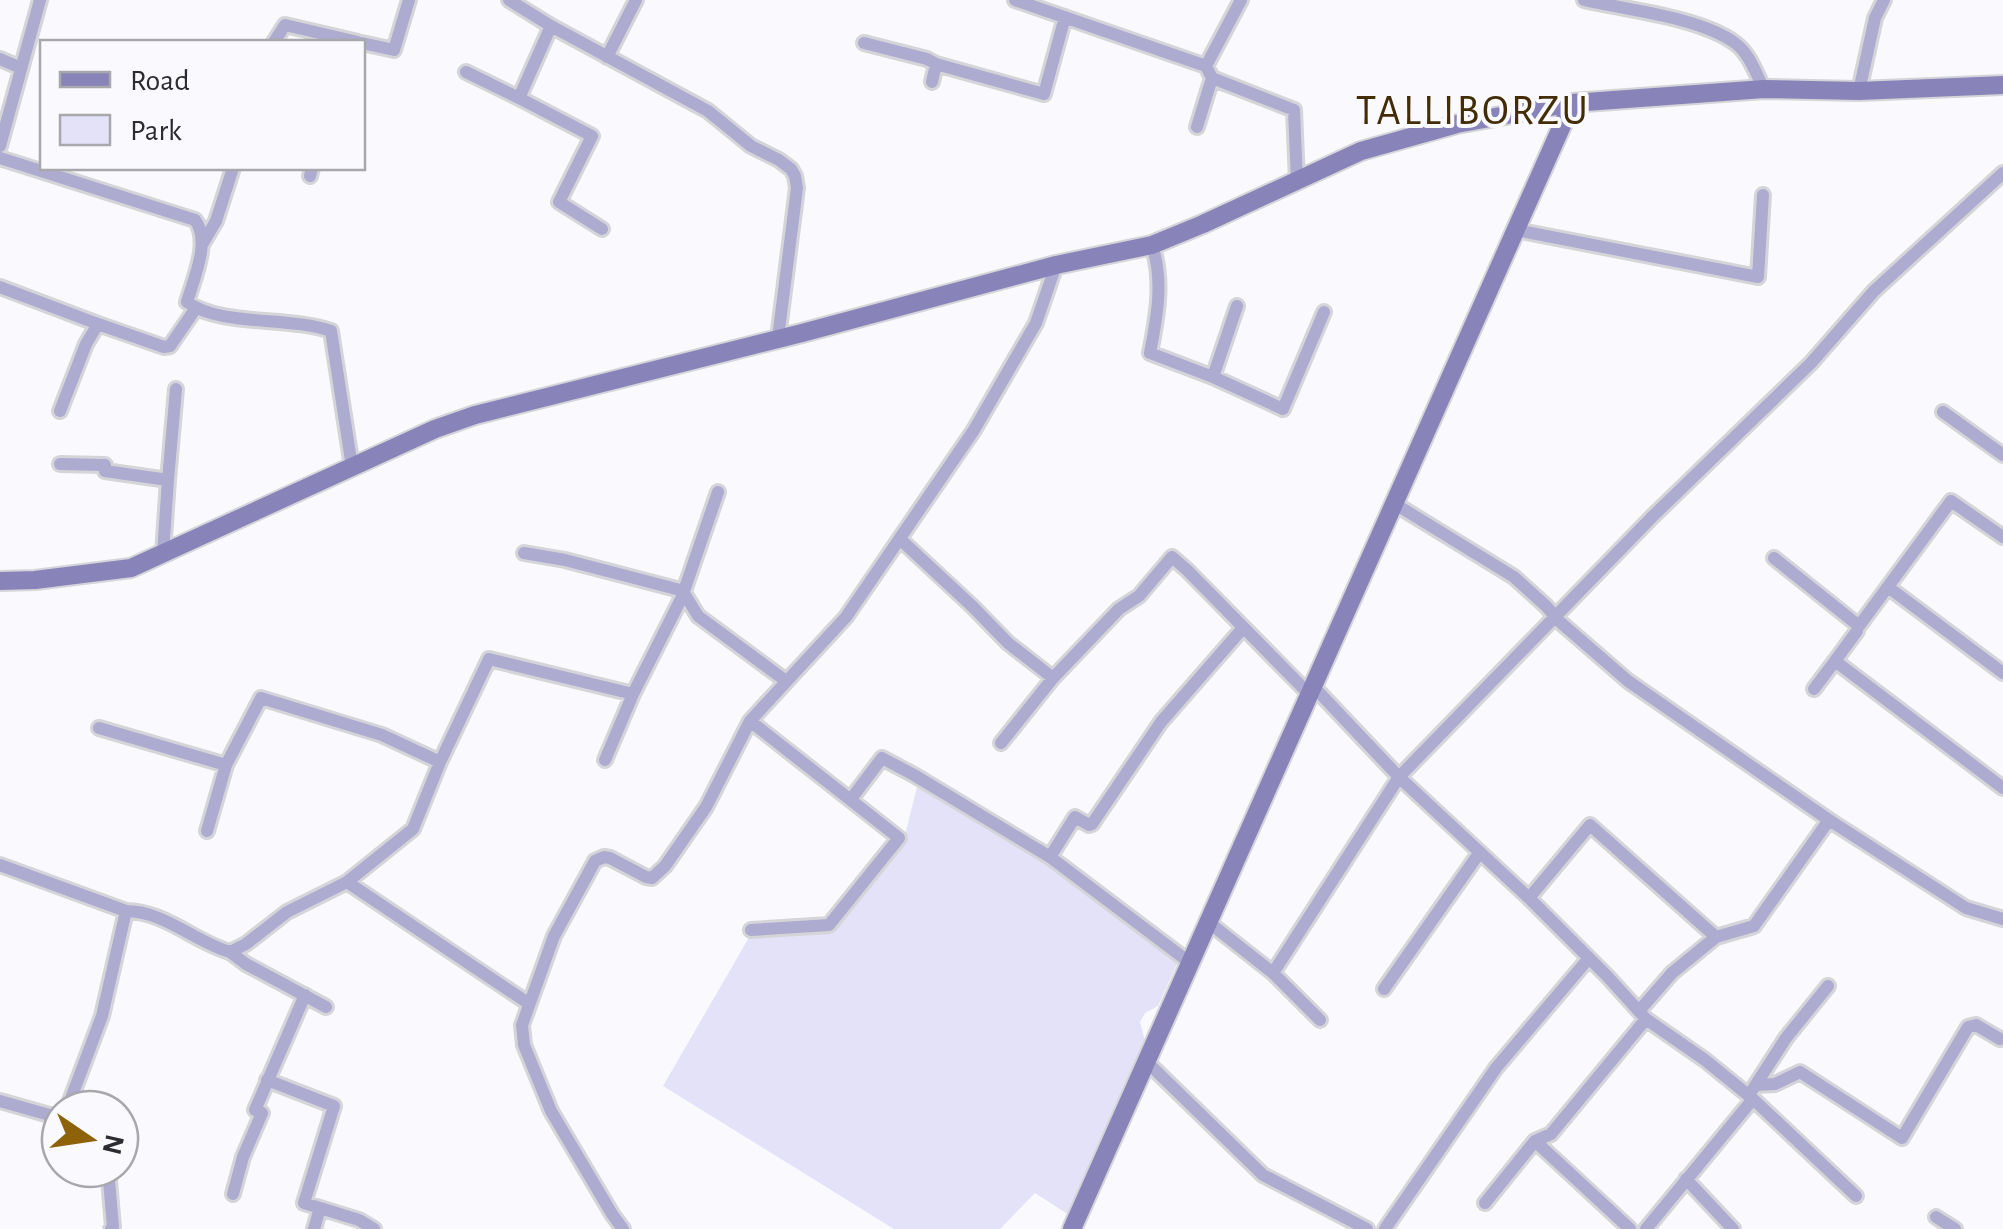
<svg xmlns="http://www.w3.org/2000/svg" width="2003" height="1229" viewBox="0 0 2003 1229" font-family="'Alegreya Sans',sans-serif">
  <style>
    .green { fill: #e3e2f9 }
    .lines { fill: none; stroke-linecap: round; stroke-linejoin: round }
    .street-casing { stroke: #d5d5d9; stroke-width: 18 }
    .secondary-casing { stroke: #d5d5d9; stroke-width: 22 }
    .street { stroke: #adabd0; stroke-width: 12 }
    .secondary { stroke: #8884ba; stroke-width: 18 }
    .labels { text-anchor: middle; stroke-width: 8; stroke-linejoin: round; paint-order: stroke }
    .quarter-label { font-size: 42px; letter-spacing: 2.5px; fill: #422d07; stroke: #fafafe }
  </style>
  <rect width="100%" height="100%" fill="#fafafe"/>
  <path class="green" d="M 918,783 L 1055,870 L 1177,964 L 1158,1006 L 1145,1013 L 1140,1022 L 1146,1045 L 1069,1215 L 1035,1193 L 1000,1229 L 894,1229 L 663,1086 L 751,934 L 832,930 L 902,847 Z"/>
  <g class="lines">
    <defs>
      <path id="street" d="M 1015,0 L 1206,66 L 1212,78 L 1294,110 L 1297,181
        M 1584,0 C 1627,10 1699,17 1735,43 C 1750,54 1756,74 1764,89
        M 551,26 L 708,111 L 751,146 L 779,160 L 791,169 L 795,176 L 797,188 L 778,338
        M 274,42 L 285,25 L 358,42
        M 362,43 L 394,50 L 409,0
        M 864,43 L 927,59 L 936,64
        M 607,57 L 636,0
        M 0,59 L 21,68
        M 1206,66 L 1241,0
        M 466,72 L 519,98 L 551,26 L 509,0
        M 932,82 L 936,64 L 1044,94 L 1065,17
        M 1859,91 L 1875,18 L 1884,0
        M 519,98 L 592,136 L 559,202 L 602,229
        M 1197,127 L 1212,78
        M 0,146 L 40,0
        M 0,158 L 195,220 C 211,241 194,278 187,302 C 221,327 289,316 331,331 L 352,467
        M 310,176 L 312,168
        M 1516,230 L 1758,277 L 1763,195
        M 203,243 L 216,221 L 233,168
        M 1152,245 C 1164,281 1157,317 1150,353 L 1213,377 L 1283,409 L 1324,312
        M 0,287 L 98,324 L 86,344 L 60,411
        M 98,324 L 164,347 L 170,346 L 196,308
        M 1213,377 L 1237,306
        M 1943,412 L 2003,455
        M 60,464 L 105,465 L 105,471 L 168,480 L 163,553
        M 168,480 L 176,389
        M 1395,504 L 1514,577 L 1546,606 L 1560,622 L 1628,681 L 1829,820 L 1966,908 L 2003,919
        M 901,540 L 973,607 L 1008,643 L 1053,678 L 1001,743
        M 1774,558 L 1859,626 L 1951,501 L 2003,537
        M 1888,587 L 2003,673
        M 684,591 L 718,492
        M 684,593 L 698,616 L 786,681
        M 1857,631 L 1835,661 L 2003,788
        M 1053,678 L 1119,609 L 1139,596 L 1172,557 L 1187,570 L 1309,694
        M 1313,686 L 1399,777 L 1529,898 L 1608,977 L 1646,1019 L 1705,1060 L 1753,1099 L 1856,1196
        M 1814,689 L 1835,661
        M 750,721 L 899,838 L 829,925 L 751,930
        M 605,760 L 633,694
        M 440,762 L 489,659 L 633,694 L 684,593 L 684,591 L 565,560 L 524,553
        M 851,799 L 882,758 L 914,775 L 1050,857 L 1075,817 L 1089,825 L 1092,824 L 1161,722 L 1243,628
        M 207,831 L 226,765
        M 1050,857 L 1189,962
        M 0,865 L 126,911 C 164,911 195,942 230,952 L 246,944 L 287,912 L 347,882 L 413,829 L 440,762 L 382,735 L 261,698 L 226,765 L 99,728
        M 347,882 L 528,1003
        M 1529,898 L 1590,825 L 1716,937 L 1754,926 L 1829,820
        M 1207,921 L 1273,973 L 1399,777 L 1652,517 L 1811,363 L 1874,291 L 2003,173
        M 230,952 L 246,964 L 326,1007
        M 1273,973 L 1320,1020
        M 1384,989 L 1480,852
        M 1639,1011 L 1672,973 L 1716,937
        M 1147,1062 L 1263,1175 L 1367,1229
        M 267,1080 L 334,1106 L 304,1203 L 359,1220 L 374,1229
        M 1756,1085 L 1775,1084 L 1800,1072 L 1902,1138 L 1968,1027 L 1976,1025 L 2000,1039
        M 1753,1089 L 1786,1038 L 1828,986
        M 0,1101 L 60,1118
        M 67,1109 L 102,1016 L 126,911
        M 1535,1141 L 1630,1229
        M 108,1169 L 113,1227 L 111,1229
        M 1686,1179 L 1733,1229
        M 233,1194 L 243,1157 L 262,1113 L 255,1110 L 305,995
        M 1485,1203 L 1535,1141 L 1551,1134 L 1646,1019
        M 1936,1217 L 1955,1229
        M 314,1229 L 320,1208
        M 623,1229 L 612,1214 L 551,1111 L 524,1045 L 522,1025 L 554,936 L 595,861 L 604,857 L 610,858 L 646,877 L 652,878 L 665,866 L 706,807 L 750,721 L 846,617 L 974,430 L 1036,323 L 1056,265
        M 1385,1229 L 1496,1068 L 1589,958
        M 1646,1229 L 1753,1099"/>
      <path id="secondary" d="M 0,581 L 35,580 L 131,568 L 435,429 L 475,415 L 802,333 L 1056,265 L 1152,245 L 1203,224 L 1361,151 L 1457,124 L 1572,103 L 1764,89 L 1859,91 L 2003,85
        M 1072,1229 L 1572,103"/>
    </defs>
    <use href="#street" class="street-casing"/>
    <use href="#secondary" class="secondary-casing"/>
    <use href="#street" class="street"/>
    <use href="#secondary" class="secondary"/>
  </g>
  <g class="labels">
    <g class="quarter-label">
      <text x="1473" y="124">TALLIBORZU</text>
    </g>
  </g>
  <rect x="40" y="40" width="325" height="130" fill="#fafafe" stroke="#a7a7ac" stroke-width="2.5"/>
  <rect x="60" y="72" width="50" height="15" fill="#8884ba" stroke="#a7a7ac" stroke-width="2.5"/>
  <text x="130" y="90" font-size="30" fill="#2b2b31">Road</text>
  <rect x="60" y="115" width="50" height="30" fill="#e3e2f9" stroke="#a7a7ac" stroke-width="2.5"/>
  <text x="130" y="140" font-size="30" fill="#2b2b31">Park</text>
  <g transform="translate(90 1139) rotate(103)"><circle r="48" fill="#fafafe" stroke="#a7a7ac" stroke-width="2.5"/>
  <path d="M0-8L18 38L0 25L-18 38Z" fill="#8e6208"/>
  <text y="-15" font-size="28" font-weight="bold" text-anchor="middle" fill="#2b2b31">N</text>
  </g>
</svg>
